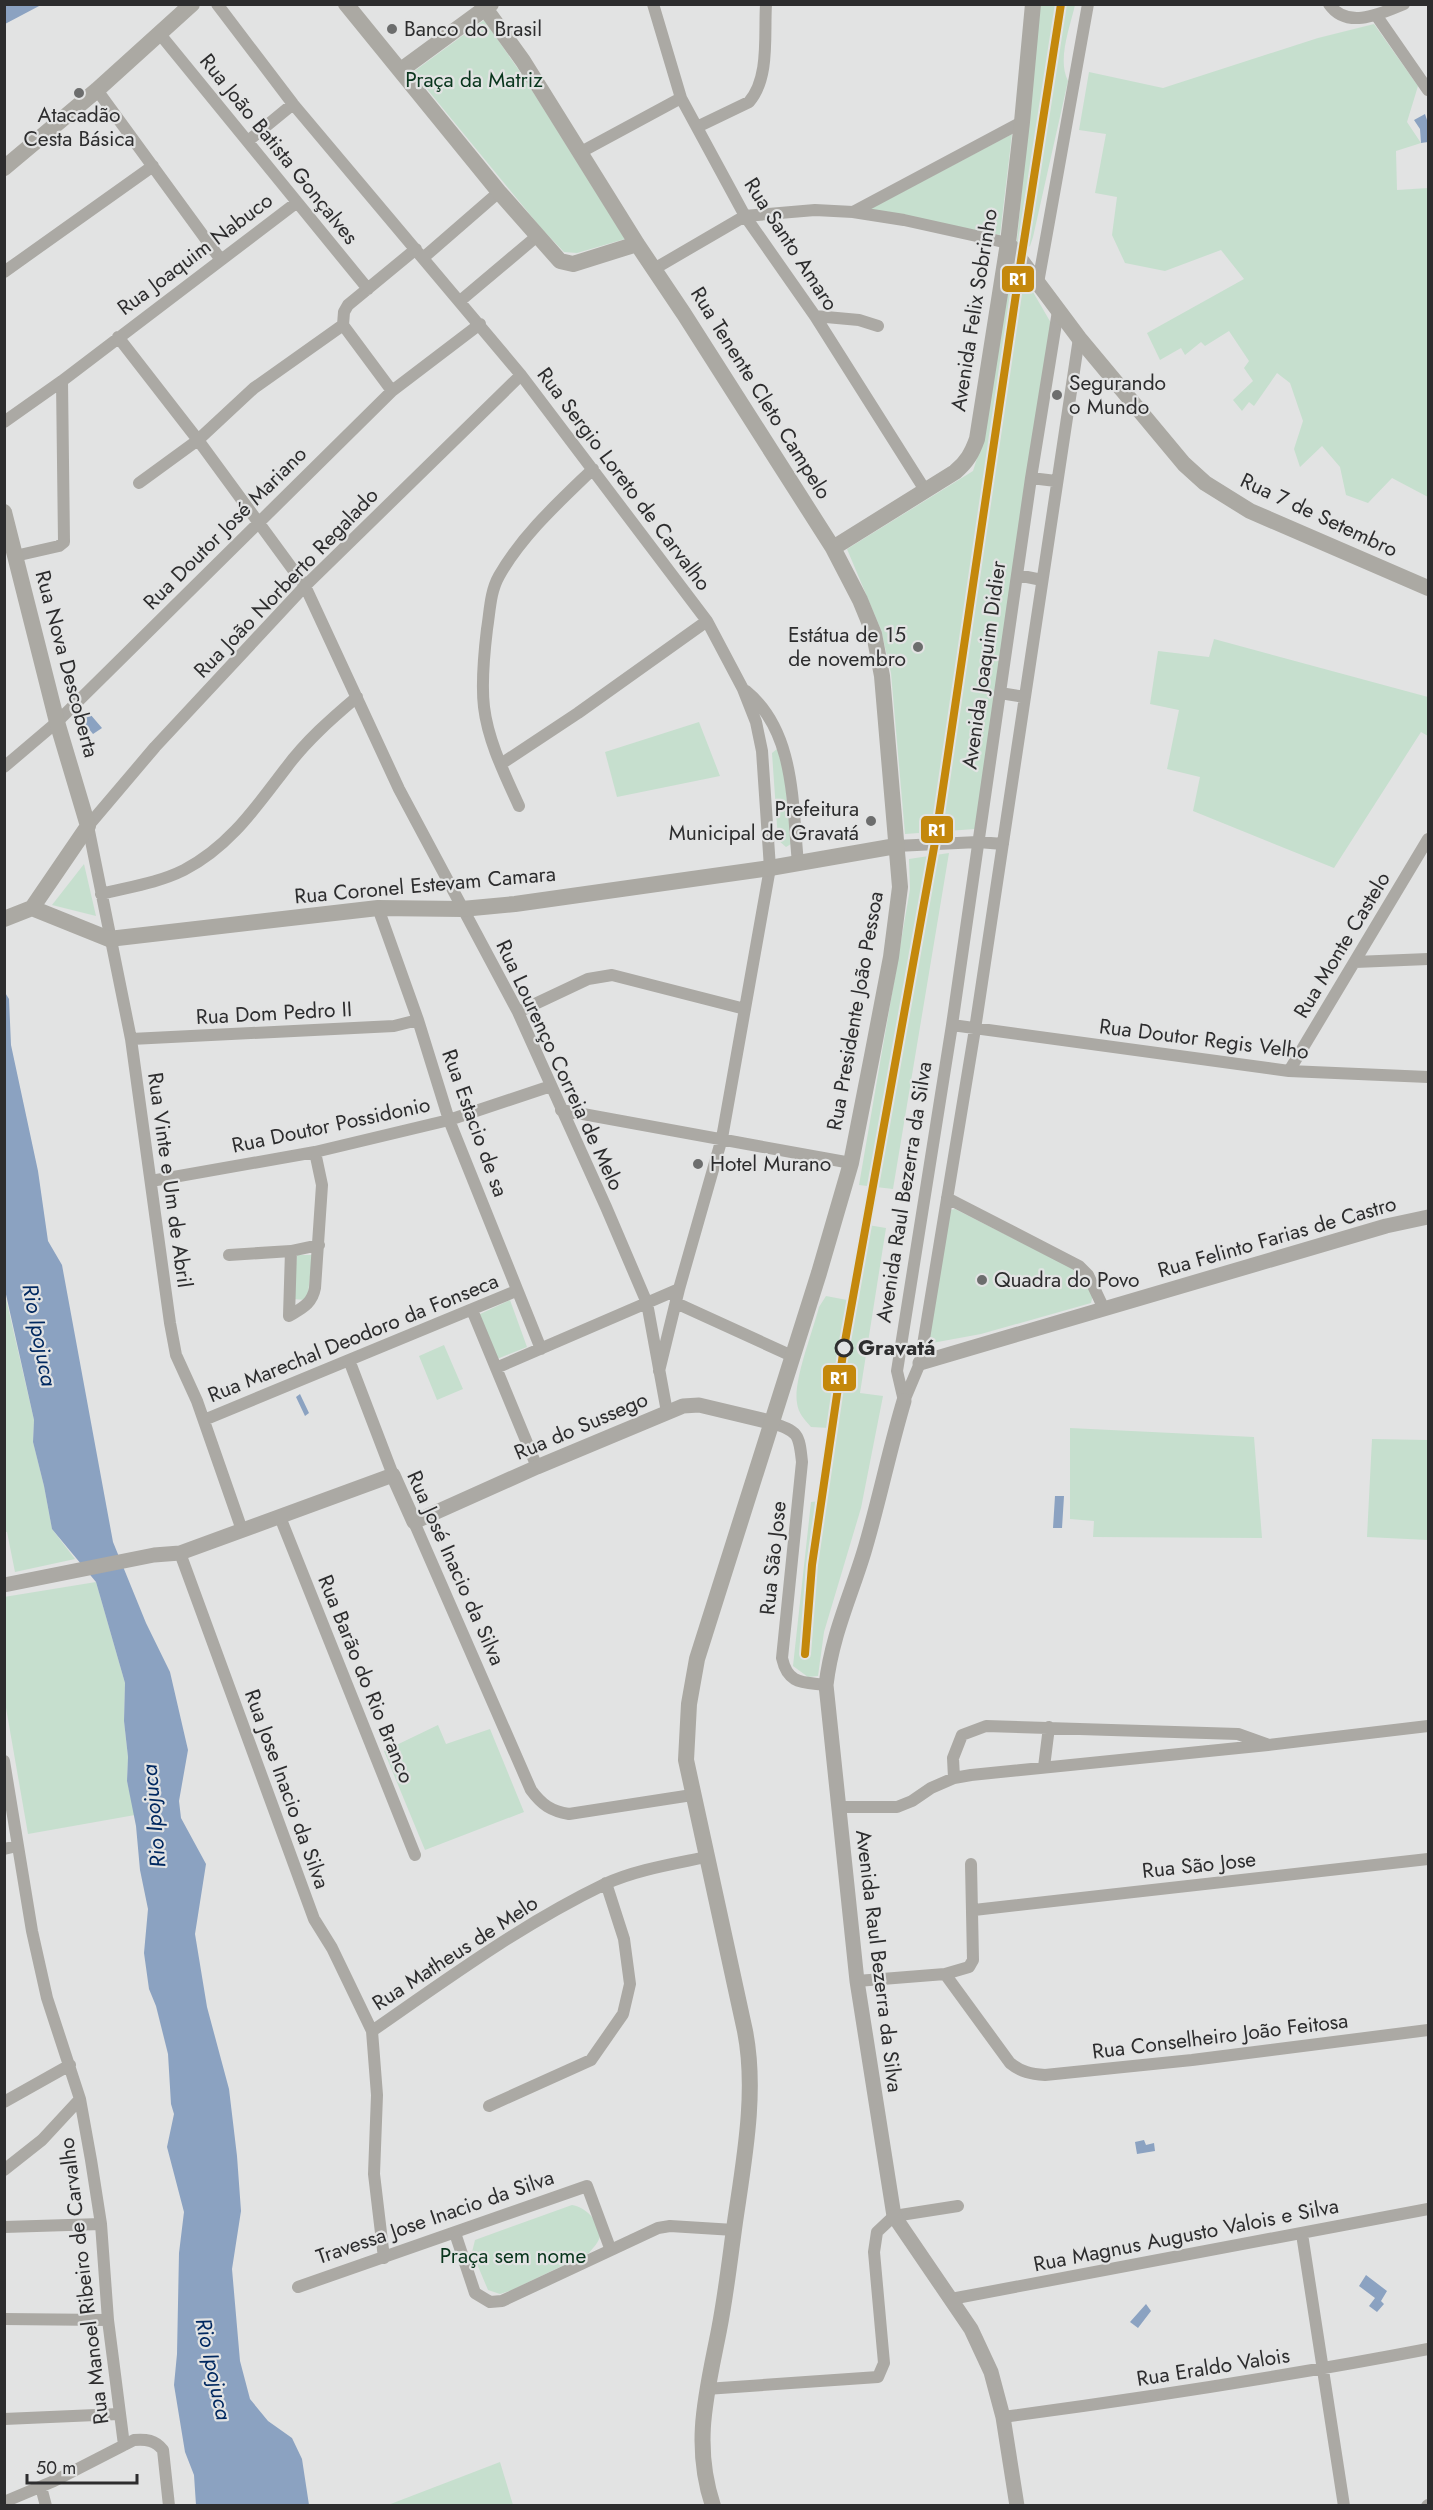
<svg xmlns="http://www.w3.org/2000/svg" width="1433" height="2510" viewBox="0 0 1433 2510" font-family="Jost,sans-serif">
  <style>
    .green { fill: #c6dfce }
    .water { fill: #8ba2c1 }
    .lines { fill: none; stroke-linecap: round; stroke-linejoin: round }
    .minor { stroke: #aba9a4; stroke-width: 12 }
    .tertiary { stroke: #aba9a4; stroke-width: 15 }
    .secondary { stroke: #aba9a3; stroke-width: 16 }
    .rail-1-casing { stroke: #e2e3e3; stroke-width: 12 }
    .rail-1 { stroke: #c4880c; stroke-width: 8 }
    .poi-dot { fill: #6c6d6d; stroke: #e2e3e3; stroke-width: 2 }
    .stop-dot { fill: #e2e3e3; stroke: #2d2d2e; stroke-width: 3 }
    .labels { text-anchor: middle; stroke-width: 4.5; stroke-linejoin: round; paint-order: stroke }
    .poi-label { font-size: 21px; fill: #2d2d2e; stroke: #e2e3e3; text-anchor: start }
    .park-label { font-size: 21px; fill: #08351c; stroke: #e2e3e3 }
    .street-label { font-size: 21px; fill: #2d2d2e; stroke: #e2e3e3 }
    .stop-label { font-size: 21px; font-weight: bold; fill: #2d2d2e; stroke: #e2e3e3; text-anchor: start }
    .water-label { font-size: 22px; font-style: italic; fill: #002860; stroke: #e2e3e3 }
    .line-badge { stroke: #e2e3e3; stroke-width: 2 }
    .badge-label { font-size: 16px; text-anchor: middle; font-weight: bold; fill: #fff }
  </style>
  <rect width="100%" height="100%" fill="#e2e3e3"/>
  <path class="green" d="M 1040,5 L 1075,5 C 1070,27 1057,60 1068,81 L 1033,237 L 1030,246 L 1024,250 L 1017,247 L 1017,239 Z
    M 484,20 L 523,76 L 625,239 L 577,253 L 564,252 L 541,228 L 413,72 Z
    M 1374,24 L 1418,86 L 1407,122 L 1421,143 L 1396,151 L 1397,190 L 1428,188 L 1428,497 L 1392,478 L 1368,503 L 1346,495 L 1340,467 L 1322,446 L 1300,467 L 1294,449 L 1303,421 L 1290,383 L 1277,373 L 1254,406 L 1249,402 L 1242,411 L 1233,400 L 1253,381 L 1244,368 L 1249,361 L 1229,331 L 1205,346 L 1201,342 L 1185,355 L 1181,348 L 1160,360 L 1147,333 L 1244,279 L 1221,250 L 1165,271 L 1125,263 L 1112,235 L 1117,197 L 1095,193 L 1106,134 L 1079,130 L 1089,72 L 1163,88 L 1318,38 Z
    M 1012,134 L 1000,235 L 870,209 Z
    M 1013,280 L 1024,281 L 1026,284 L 1026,280 L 1051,323 L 975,829 L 905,834 L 891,673 L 881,630 L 847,549 L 973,471 L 978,455 L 1005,285 Z
    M 1214,639 L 1428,697 L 1428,736 L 1421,732 L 1334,868 L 1193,811 L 1200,777 L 1167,769 L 1179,710 L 1150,704 L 1158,651 L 1209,657 Z
    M 699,722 L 720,776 L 617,797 L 605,752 Z
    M 777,749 L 782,751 L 791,844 L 786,847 L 778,840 L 772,753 Z
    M 949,853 L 893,1189 L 859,1185 L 910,889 L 909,859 Z
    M 84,864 L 96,916 L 52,905 Z
    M 955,1209 L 1070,1267 L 1078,1273 L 1093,1295 L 1091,1303 L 981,1334 L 932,1343 L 929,1340 L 950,1210 Z
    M 862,1224 L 886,1228 L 860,1393 L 883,1396 L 861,1508 L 824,1632 L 818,1676 L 808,1677 L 793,1666 L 811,1502 L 820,1501 Z
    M 297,1255 L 313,1255 L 307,1300 L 292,1299 Z
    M 4,1290 L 34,1420 L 33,1442 L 44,1486 L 52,1529 L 75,1559 L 15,1572 L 7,1532 L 4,1532 Z
    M 826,1296 L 847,1300 L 830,1428 L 811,1427 C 805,1420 798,1413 797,1403 C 793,1381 813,1331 819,1307 Z
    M 510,1300 L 527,1347 L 497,1359 L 478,1315 Z
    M 444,1345 L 463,1389 L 437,1400 L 419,1356 Z
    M 1070,1428 L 1254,1437 L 1262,1538 L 1093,1537 L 1094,1521 L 1070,1519 Z
    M 1372,1439 L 1428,1440 L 1428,1540 L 1367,1537 Z
    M 96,1582 L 125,1683 L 124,1721 L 128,1757 L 127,1781 L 135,1815 L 28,1834 L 5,1702 L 4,1597 Z
    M 438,1725 L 446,1744 L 490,1729 L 524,1812 L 425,1850 L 384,1751 Z
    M 572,2205 C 585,2207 600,2221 600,2236 C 599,2242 593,2248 589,2253 L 512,2290 L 500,2294 L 488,2290 L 472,2252 L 475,2240 Z
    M 500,2462 L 513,2505 L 388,2505 Z"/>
  <path class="water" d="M 5,4 L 41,4 L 41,5 L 5,24 Z
    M 1425,114 L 1428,123 L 1428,142 L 1421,143 L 1420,129 L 1414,120 Z
    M 90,714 L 102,728 L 93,734 L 89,729 L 86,732 L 80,724 Z
    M 4,991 L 9,999 L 11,1045 L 38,1171 L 48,1241 L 62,1265 L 113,1542 L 146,1623 L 170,1672 L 188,1750 L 179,1801 L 181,1818 L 206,1864 L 195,1934 L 207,2007 L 229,2089 L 237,2156 L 241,2211 L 232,2269 L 240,2361 L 250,2399 L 268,2421 L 292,2438 L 302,2459 L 309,2505 L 196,2505 L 194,2475 L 185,2452 L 174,2385 L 177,2354 L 179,2253 L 184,2212 L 167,2147 L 174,2114 L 171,2104 L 168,2054 L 156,2006 L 149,1989 L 144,1953 L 148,1909 L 140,1870 L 136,1826 L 127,1781 L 128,1757 L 124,1721 L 125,1683 L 96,1582 L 52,1529 L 44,1486 L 33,1442 L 34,1420 L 5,1290 Z
    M 300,1394 L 309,1413 L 305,1416 L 296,1397 Z
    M 1055,1496 L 1064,1496 L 1062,1528 L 1053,1528 Z
    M 1144,2140 L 1146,2145 L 1154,2143 L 1155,2151 L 1137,2154 L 1135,2142 Z
    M 1366,2275 L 1387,2291 L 1381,2301 L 1384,2304 L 1377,2312 L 1369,2306 L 1375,2298 L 1359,2286 Z
    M 1146,2304 L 1151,2311 L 1138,2328 L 1130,2322 Z"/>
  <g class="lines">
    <path class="minor" d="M 217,4 L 293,104 L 521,375 L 707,621 L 743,689 L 756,722 L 762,751 L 770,868 L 722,1138 L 679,1289 L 659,1371
      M 653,4 L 681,98 L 745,216 L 815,316 L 925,490
      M 1329,4 C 1347,30 1380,14 1404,4
      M 1376,15 L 1428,90
      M 159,33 L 368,289
      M 97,90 L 221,260
      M 697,127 L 749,102 C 770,78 764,35 766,4
      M 248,141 L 293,104
      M 581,152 L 681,98
      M 853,212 L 1022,122
      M 423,258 L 499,192
      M 654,269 L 745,216 L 815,210 L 853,212 L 904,220 L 1008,243
      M 4,272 L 153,166
      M 1038,283 L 1088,4
      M 460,301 L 536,237
      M 815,316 L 859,320 L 878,326
      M 118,337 L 198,440 L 305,586 L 399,789 L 518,1012 L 606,1207 L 647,1303 L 667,1412
      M 392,391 L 343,325 L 344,312 L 348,305 L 416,249
      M 4,422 L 62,381 L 296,203
      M 1031,478 L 1056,481
      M 139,483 L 198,440 L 254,388 L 343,325
      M 15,556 L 59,546 L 64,542 L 62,381
      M 1017,575 L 1042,580
      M 746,691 C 796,732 792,805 798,863
      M 1000,693 L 1025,697
      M 501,764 L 578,713 L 707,621
      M 4,767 L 57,722 L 392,391 L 480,324
      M 519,806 C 505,775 488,741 484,707 C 481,682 484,654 487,629 C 490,611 490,592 499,576 C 522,535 560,501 593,469
      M 896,846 L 978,842 L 1003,844
      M 101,894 C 129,887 158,883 184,870 C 229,847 256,807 286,768 C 306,741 331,719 357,697
      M 378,908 L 418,1020 L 449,1120 L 541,1349
      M 1355,962 L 1428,959
      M 518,1012 L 588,979 L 612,975 L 745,1009
      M 952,1025 L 1289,1071 L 1428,1077
      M 131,1039 L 394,1026 L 418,1020
      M 1289,1071 L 1428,839
      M 561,1110 L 851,1163
      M 151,1181 L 315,1152 L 449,1120 L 551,1086
      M 947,1198 L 1079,1266 L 1088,1275 L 1104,1309
      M 229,1255 L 291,1251 L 319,1245
      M 676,1303 L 792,1356
      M 472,1310 L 537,1467
      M 289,1316 C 302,1308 312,1304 315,1288 L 322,1185 L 315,1152
      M 289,1316 L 291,1251
      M 349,1360 L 393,1475
      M 496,1368 L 679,1289
      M 904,1401 L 897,1371 L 952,1025 L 1031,478 L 1058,311
      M 904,1401 L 920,1363 L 975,1029 L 1079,338
      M 204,1420 L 516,1291
      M 770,1422 C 798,1432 799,1432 802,1462 L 782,1658 C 788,1685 803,1682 826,1685
      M 280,1517 L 415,1855
      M 414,1522 L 531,1790 C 542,1805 551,1811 569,1814 L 692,1795
      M 242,1530 L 197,1401 L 176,1355 L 170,1323 L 131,1039 L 88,826 L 155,747 L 305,586 L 521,375
      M 180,1553 L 314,1919 L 332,1948 L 372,2031 L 377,2095 L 374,2174 L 384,2258
      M 4,1761 L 32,1931 L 47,1998 L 80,2099 L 91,2160 L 101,2224 L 108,2320 L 124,2445
      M 1044,1767 L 1049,1727
      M 954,1778 L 953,1758 L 962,1735 L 986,1726 L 1238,1734 L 1266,1744
      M 838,1807 L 897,1807 L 912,1801 L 931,1788 L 954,1778 L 971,1775 L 1268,1745 L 1428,1726
      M 4,1849 L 17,1846
      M 974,1910 L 1428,1859
      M 945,1974 L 1010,2063 C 1021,2072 1031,2074 1045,2075 L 1192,2060 L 1428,2030
      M 857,1981 L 945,1974 L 969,1967 L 973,1960 L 971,1864
      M 372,2031 C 447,1979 522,1924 605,1884 C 635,1870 673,1864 706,1857
      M 4,2102 L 70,2065
      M 489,2106 L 591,2060 L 623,2014 L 630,1984 L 624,1939 L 606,1883
      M 4,2170 L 42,2140 L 80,2099
      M 4,2227 L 101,2224
      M 455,2233 L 475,2293 L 490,2302 L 502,2301 L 658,2228 L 670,2226 L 734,2230
      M 1302,2234 L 1344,2506
      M 298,2287 L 587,2186 L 610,2248
      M 951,2299 L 1428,2209
      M 4,2319 L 108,2320
      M 706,2389 L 878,2377 L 884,2363 L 874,2252 L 877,2232 L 894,2216 L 958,2206
      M 1003,2417 C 1145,2398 1287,2376 1428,2349
      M 4,2419 L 119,2414
      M 41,2487 L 46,2506
      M 4,2502 L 54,2481 L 134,2440 C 146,2439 155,2440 163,2450 L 169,2506
      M 1427,2506 L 1428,2505"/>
    <path class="tertiary" d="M 920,1363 L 1386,1226 L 1428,1217
      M 904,1401 C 889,1451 879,1502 864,1552 C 850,1598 832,1635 826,1685 L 857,1981 L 894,2216 L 971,2329 L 991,2372 L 1003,2417 L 1017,2506
      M 4,1585 L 154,1555 L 180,1553 L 393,1475 L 414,1522 L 537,1467 L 683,1406 L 699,1405 L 770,1422"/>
    <path class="secondary" d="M 346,4 L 499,192 L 560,261 L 573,264 L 637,244
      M 482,4 L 523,61 L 637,244 L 684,314 L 833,548 L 860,600 L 874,634 L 882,676 L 900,887 L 891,957 L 872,1056 L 851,1163 L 819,1273 L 697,1659 L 689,1704 L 686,1760 L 745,2031 C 757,2092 744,2160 735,2222 C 730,2258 726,2294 719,2330 C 707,2392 692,2443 713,2506
      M 401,70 L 491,4
      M 4,168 L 97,90 L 192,4
      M 1008,243 L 1079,338 L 1184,464 L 1205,483 L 1250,511 L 1428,588
      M 4,512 L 57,722 L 88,826 L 32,908 L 4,919
      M 833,548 L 955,472 C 967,462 972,453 977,439 L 1008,243 L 1022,122 L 1033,4
      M 32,908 L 109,939 L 378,908 L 462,909 L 515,904 L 770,868 L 896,846"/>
    <defs>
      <path id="rail-1" d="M 805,1654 L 812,1565 L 844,1347 L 935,842 L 1021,260 L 1061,4"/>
    </defs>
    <use href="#rail-1" class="rail-1-casing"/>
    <use href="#rail-1" class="rail-1"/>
  </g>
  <g class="poi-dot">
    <circle cx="392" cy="29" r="6"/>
    <circle cx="79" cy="93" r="6"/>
    <circle cx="1057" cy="395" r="6"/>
    <circle cx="918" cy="647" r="6"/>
    <circle cx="871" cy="821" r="6"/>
    <circle cx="698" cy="1164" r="6"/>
    <circle cx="982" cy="1280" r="6"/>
  </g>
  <circle class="stop-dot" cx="844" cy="1348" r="8"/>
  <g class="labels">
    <g class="poi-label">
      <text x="404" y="36">Banco do Brasil</text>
      <text x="79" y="122" text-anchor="middle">Atacadão<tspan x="79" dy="24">Cesta Básica</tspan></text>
      <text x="1069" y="390">Segurando<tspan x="1069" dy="24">o Mundo</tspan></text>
      <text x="906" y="642" text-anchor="end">Estátua de 15<tspan x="906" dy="24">de novembro</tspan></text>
      <text x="859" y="816" text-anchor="end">Prefeitura<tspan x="859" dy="24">Municipal de Gravatá</tspan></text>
      <text x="710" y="1171">Hotel Murano</text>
      <text x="994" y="1287">Quadra do Povo</text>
    </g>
    <g class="park-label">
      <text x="474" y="87">Praça da Matriz</text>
      <text x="513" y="2263">Praça sem nome</text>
    </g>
    <g class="street-label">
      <text transform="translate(279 149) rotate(51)" y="7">Rua João Batista Gonçalves</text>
      <text transform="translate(791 244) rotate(57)" y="7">Rua Santo Amaro</text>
      <text transform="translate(195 254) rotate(-37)" y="7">Rua Joaquim Nabuco</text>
      <text transform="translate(974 310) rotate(-81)" y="7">Avenida Felix Sobrinho</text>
      <text transform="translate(761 393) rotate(58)" y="7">Rua Tenente Cleto Campelo</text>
      <text transform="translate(624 479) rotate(53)" y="7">Rua Sergio Loreto de Carvalho</text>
      <text transform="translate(1319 515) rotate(25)" y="7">Rua 7 de Setembro</text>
      <text transform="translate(225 528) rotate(-45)" y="7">Rua Doutor José Mariano</text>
      <text transform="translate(286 583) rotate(-46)" y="7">Rua João Norberto Regalado</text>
      <text transform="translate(67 664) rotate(75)" y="7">Rua Nova Descoberta</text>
      <text transform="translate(984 665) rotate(-82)" y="7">Avenida Joaquim Didier</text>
      <text transform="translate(425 885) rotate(-5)" y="7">Rua Coronel Estevam Camara</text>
      <text transform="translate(1342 945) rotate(-59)" y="7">Rua Monte Castelo</text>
      <text transform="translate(855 1011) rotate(-80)" y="7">Rua Presidente João Pessoa</text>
      <text transform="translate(274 1013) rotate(-3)" y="7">Rua Dom Pedro II</text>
      <text transform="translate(1204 1039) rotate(7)" y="7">Rua Doutor Regis Velho</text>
      <text transform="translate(560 1065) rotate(65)" y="7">Rua Lourenço Correia de Melo</text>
      <text transform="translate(475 1123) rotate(70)" y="7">Rua Estacio de sa</text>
      <text transform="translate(331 1125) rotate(-12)" y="7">Rua Doutor Possidonio</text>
      <text transform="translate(170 1180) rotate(82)" y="7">Rua Vinte e Um de Abril</text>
      <text transform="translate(904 1192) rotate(-81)" y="7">Avenida Raul Bezerra da Silva</text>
      <text transform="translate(1277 1237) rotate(-16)" y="7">Rua Felinto Farias de Castro</text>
      <text transform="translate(353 1338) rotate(-22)" y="7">Rua Marechal Deodoro da Fonseca</text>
      <text transform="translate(581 1426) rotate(-23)" y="7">Rua do Sussego</text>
      <text transform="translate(773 1558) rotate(-84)" y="7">Rua São Jose</text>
      <text transform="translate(456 1568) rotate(66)" y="7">Rua José Inacio da Silva</text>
      <text transform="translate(366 1679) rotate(68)" y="7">Rua Barão do Rio Branco</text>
      <text transform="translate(287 1789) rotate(70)" y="7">Rua Jose Inacio da Silva</text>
      <text transform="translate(1199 1865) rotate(-6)" y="7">Rua São Jose</text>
      <text transform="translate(455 1953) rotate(-33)" y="7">Rua Matheus de Melo</text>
      <text transform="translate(879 1961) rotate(83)" y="7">Avenida Raul Bezerra da Silva</text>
      <text transform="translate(1220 2036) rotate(-7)" y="7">Rua Conselheiro João Feitosa</text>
      <text transform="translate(435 2217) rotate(-19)" y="7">Travessa Jose Inacio da Silva</text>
      <text transform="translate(1186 2235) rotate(-11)" y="7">Rua Magnus Augusto Valois e Silva</text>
      <text transform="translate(84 2281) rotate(-97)" y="7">Rua Manoel Ribeiro de Carvalho</text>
      <text transform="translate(1213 2367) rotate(-9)" y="7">Rua Eraldo Valois</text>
    </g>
    <g class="stop-label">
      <text x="858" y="1355">Gravatá</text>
    </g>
    <g class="water-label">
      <text transform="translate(40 1335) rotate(79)" y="8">Rio Ipojuca</text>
      <text transform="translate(153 1816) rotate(-95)" y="8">Rio Ipojuca</text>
      <text transform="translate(214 2369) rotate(78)" y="8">Rio Ipojuca</text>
    </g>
  </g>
  <g class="line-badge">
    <rect x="1001" y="265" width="34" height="28" rx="6" fill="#c4880c"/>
    <rect x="920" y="815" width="34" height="29" rx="6" fill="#c4880c"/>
    <rect x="822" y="1364" width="35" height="28" rx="6" fill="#c4880c"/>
  </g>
  <g class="badge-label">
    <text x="1018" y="285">R1</text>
    <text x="937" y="836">R1</text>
    <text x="839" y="1384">R1</text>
  </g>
  <rect width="1433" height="2510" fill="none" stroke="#2d2d2e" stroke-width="12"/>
  <path d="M27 2474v9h110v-9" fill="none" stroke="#2d2d2e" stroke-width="3"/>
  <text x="36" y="2474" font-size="18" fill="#2d2d2e" stroke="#e2e3e3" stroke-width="4.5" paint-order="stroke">50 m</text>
</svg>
